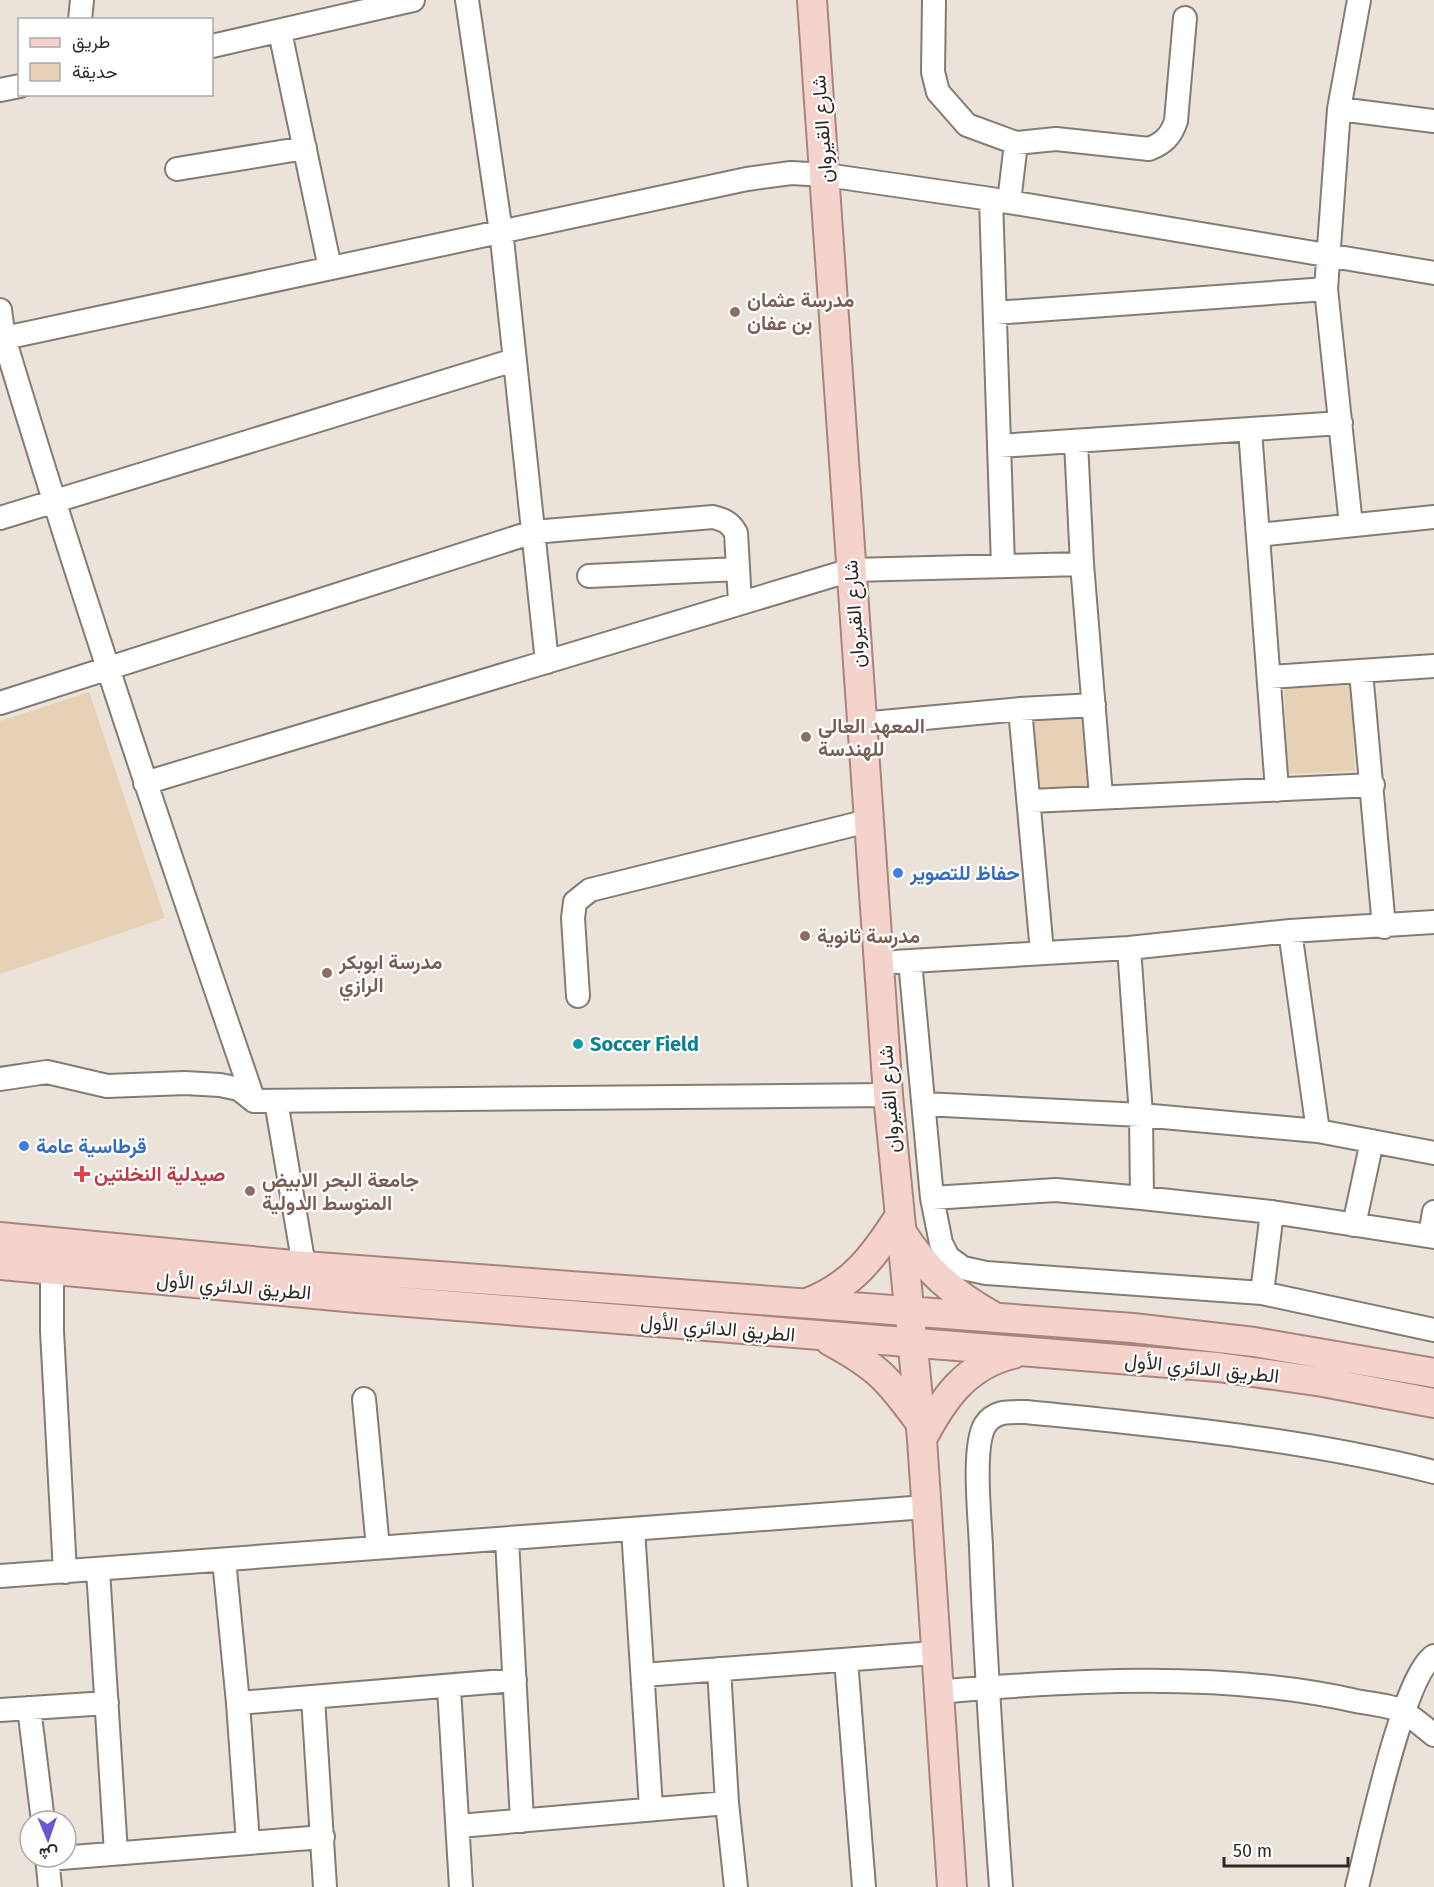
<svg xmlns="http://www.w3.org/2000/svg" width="1434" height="1887" viewBox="0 0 1434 1887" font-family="'Fira Sans',Vazirmatn,sans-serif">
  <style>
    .green { fill: #e7d1b6 }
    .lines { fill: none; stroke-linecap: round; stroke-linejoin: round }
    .minor-casing { stroke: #837c73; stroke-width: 26 }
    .major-casing { stroke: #aa847c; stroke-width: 32 }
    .minor { stroke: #fff; stroke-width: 22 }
    .major { stroke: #f4d3cd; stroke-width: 28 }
    .education-dot { fill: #8d6e63; stroke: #fff; stroke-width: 2 }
    .shop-dot { fill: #3f7fe0; stroke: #fff; stroke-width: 2 }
    .culture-dot { fill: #0f9aa8; stroke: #fff; stroke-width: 2 }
    .health-dot { fill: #e0444e; stroke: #fff; stroke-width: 2 }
    .labels { text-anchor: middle; stroke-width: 4.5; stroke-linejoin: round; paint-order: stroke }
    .street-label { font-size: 20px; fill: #2d2a26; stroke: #fff }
    .education-label { font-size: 20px; font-weight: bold; fill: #785e54; stroke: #fff; text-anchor: start }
    .shop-label { font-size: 20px; font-weight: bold; fill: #366cbe; stroke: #fff; text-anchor: start }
    .culture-label { font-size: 20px; font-weight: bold; fill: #0d838f; stroke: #fff; text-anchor: start }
    .health-label { font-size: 20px; font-weight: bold; fill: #be3a42; stroke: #fff; text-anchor: start }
  </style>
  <rect width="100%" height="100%" fill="#ebe3d9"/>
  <path class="green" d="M 1351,682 L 1355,771 L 1288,774 L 1284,686 Z
    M 89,692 L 165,918 L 0,974 L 0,721 Z
    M 1085,714 L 1092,789 L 1039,794 L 1032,719 Z"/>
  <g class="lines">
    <defs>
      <path id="minor" d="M 467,0 L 502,239 L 547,662
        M 934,0 L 933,72 L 938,92 L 967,125 L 1016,143 L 1056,139 L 1149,149 C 1164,143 1171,136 1176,121 L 1185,18
        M 80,20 L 82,0
        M 280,32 L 330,268
        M 212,46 L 413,0
        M 0,90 L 20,86
        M 1339,109 L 1434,121
        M 177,169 L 305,148
        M 991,199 L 1003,566
        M 1009,202 L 1016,143
        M 0,310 L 4,338 C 81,594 167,848 254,1101
        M 995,313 L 1326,289
        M 0,339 L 747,179 L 791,173 L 826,175 L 991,199 L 1434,273
        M 1250,430 L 1277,790
        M 1076,442 L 1082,564 L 1101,796
        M 999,446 L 1341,423
        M 0,518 L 514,360
        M 1351,525 L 1326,289 L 1339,109 L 1359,0
        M 1258,535 L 1434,517
        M 589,576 L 738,569
        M 1361,672 L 1384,927
        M 1269,677 L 1434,666
        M 0,703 L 533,532 L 713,517 C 724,520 730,522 736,533 L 740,602
        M 1020,709 L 1042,952
        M 861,724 L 1020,709 L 1094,705
        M 145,783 L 851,570 L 1082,564
        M 1031,801 L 1373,785
        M 1290,931 L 1318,1131
        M 910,961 L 932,1198 L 941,1243 L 948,1257 L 963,1268 L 986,1273 L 1262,1293 L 1434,1330
        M 894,962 L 1129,948 L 1290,931 L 1434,922
        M 578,996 L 573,918 L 575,902 L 590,890 L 868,821
        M 0,1079 L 47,1072 L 107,1086 L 185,1083 L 220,1085 L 239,1089 L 254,1101 L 888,1095
        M 276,1101 L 304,1266
        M 924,1104 L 1141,1115 L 1318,1131 L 1434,1153
        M 932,1198 L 1056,1190 L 1142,1198 L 1141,1115 L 1129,948
        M 1142,1198 L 1272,1212 L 1434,1237
        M 1354,1225 L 1372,1141
        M 1430,1236 L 1434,1212
        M 52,1269 L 52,1331 L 65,1572
        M 1262,1293 L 1272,1212
        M 364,1399 L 378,1548
        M 633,1529 L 651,1808
        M 507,1539 L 522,1821
        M 224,1560 L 238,1703
        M 98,1570 L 116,1853
        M 0,1576 L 926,1507
        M 846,1660 L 864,1887
        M 719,1669 L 727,1803 L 736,1887
        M 643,1675 L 934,1653
        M 449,1688 L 461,1887
        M 937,1692 C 1071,1680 1224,1671 1356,1701 C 1371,1704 1392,1705 1405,1713 C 1415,1719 1425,1728 1434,1735
        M 313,1698 L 325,1887
        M 29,1708 L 43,1821
        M 0,1710 L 107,1703
        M 459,1826 L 727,1803
        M 248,1843 L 238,1703 L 515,1680
        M 47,1857 L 50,1887
        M 48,1859 L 323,1837
        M 1001,1887 C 993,1774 985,1661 981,1547 C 980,1520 972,1446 985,1425 C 995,1410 1010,1412 1026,1412 C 1163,1426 1300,1438 1434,1472
        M 1357,1887 C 1368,1844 1403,1675 1434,1656"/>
      <path id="major" d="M 812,0 L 888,1095 L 922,1439 L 952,1887
        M 901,1231 C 925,1269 952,1293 991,1315
        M 0,1237 L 304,1266 L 1133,1328 L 1254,1342 L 1434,1373
        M 0,1265 L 357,1298 L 1218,1367 L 1323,1382 L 1434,1403
        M 807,1303 C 852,1286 874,1256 899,1217
        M 830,1341 C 878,1367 888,1379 919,1421
        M 922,1439 C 943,1399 966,1365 1013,1354"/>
    </defs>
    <use href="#minor" class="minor-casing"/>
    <use href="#major" class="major-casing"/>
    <use href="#minor" class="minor"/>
    <use href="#major" class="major"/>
  </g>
  <g class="education-dot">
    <circle cx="735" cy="312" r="6"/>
    <circle cx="806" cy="737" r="6"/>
    <circle cx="805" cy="936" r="6"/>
    <circle cx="327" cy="973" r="6"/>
    <circle cx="250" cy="1191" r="6"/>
  </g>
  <g class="shop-dot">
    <circle cx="898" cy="873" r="6"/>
    <circle cx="24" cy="1146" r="6"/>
  </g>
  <circle class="culture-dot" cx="578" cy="1044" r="6"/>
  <path class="health-dot" d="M79 1165h6v6h6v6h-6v6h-6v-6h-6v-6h6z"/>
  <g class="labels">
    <g class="street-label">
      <text transform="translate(822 129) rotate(-94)" y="7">شارع القيروان</text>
      <text transform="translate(854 614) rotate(-94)" y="7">شارع القيروان</text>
      <text transform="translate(889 1099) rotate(-94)" y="7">شارع القيروان</text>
      <text transform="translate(234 1286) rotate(5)" y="7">الطريق الدائري الأول</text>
      <text transform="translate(718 1328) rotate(5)" y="7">الطريق الدائري الأول</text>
      <text transform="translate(1202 1368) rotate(6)" y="7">الطريق الدائري الأول</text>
    </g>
    <g class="education-label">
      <text x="747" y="307">مدرسة عثمان<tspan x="747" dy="23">بن عفان</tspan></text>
      <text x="818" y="733">المعهد العالي<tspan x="818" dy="23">للهندسة</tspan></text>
      <text x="817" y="943">مدرسة ثانوية</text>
      <text x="339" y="969">مدرسة ابوبكر<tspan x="339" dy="23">الرازي</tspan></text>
      <text x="262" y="1187">جامعة البحر الابيض<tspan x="262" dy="23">المتوسط الدولية</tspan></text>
    </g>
    <g class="shop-label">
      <text x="910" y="880">حفاظ للتصوير</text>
      <text x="36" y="1153">قرطاسية عامة</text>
    </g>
    <g class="culture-label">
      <text x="590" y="1051">Soccer Field</text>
    </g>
    <g class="health-label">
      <text x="94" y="1181">صيدلية النخلتين</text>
    </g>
  </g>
  <rect x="18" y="18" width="195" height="78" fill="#ffffff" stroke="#abaaa8" stroke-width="1.5"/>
  <rect x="30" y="38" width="30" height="9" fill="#f4d3cd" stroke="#abaaa8" stroke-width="1.5"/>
  <text x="72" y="48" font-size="18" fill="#2d2a26">طريق</text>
  <rect x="30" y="63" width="30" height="18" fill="#e7d1b6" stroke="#abaaa8" stroke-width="1.5"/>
  <text x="72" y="78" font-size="18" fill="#2d2a26">حديقة</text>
  <g transform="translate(48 1839) rotate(178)"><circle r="28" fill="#ffffff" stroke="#abaaa8" stroke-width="1.5"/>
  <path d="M0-4.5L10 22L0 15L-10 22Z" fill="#6a57d0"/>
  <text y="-9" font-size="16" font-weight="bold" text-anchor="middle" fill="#2d2a26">ش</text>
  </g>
  <path d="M1224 1857v9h124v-9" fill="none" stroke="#2d2a26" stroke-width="3"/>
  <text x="1233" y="1857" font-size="18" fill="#2d2a26" stroke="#ffffff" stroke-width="4.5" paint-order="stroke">50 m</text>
</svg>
